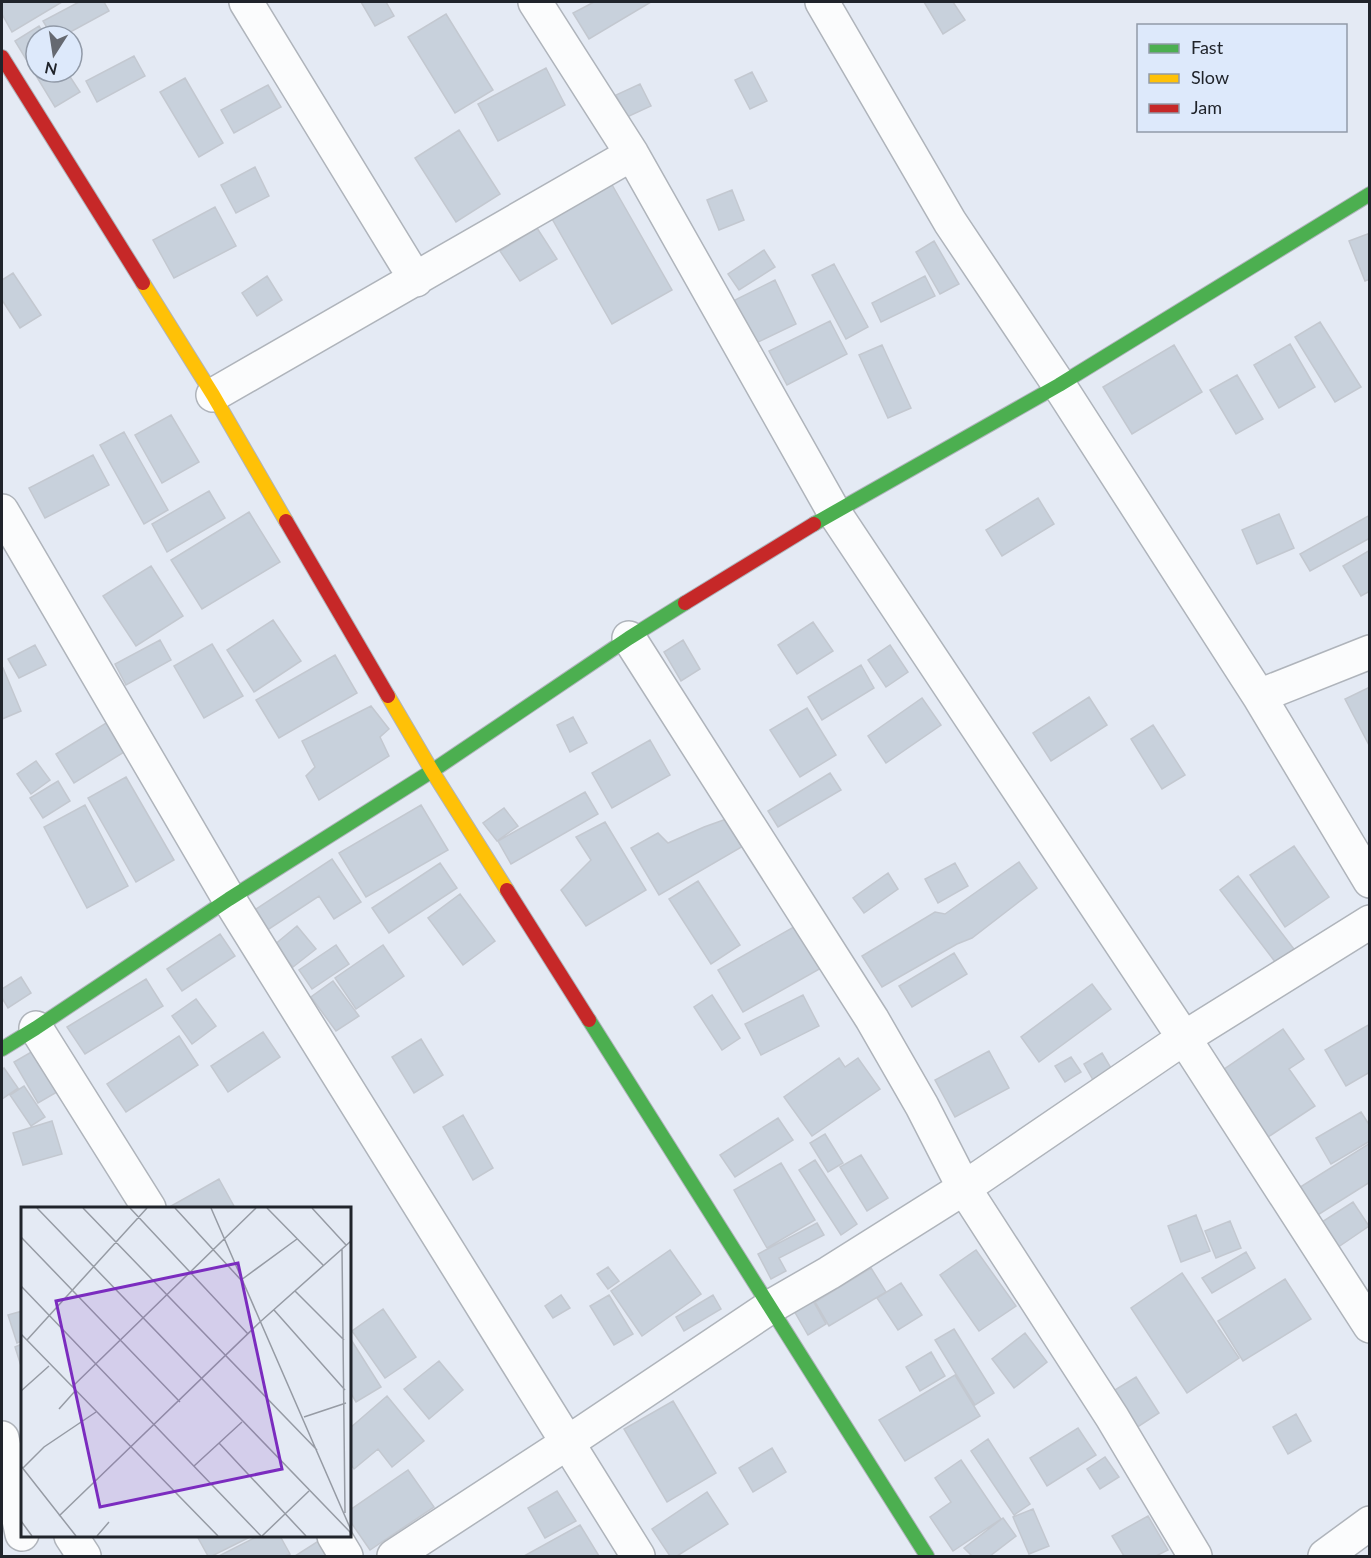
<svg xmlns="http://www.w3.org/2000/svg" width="1371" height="1558" viewBox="0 0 1371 1558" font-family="Lato,sans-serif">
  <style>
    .building { fill: #c8d1dc; stroke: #c3c8d0; stroke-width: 1.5 }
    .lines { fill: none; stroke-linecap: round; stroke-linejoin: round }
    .street-casing { stroke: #afb4bb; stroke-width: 36 }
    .fast-casing { stroke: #afb4bb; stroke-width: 16 }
    .slow-casing { stroke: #afb4bb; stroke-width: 16 }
    .jam-casing { stroke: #afb4bb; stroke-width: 16 }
    .street { stroke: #fbfcfd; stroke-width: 33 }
    .fast { stroke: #4caf50; stroke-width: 14 }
    .slow { stroke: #ffc107; stroke-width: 14 }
    .jam { stroke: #c62828; stroke-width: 14 }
    .inset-road { fill: none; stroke: #969ba4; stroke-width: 1.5 }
    .view { fill: #7b2cbf; fill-opacity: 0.15; stroke: #7b2cbf; stroke-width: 3 }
    .inset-edge { fill: none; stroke: #20242b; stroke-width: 3 }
  </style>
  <rect width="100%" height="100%" fill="#e4eaf4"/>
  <path class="building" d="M 2,2 L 62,2 L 12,32 L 2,14 Z
    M 79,2 L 104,2 L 109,11 L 63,36 L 52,36 L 43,21 Z
    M 361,2 L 386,2 L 394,16 L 375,26 Z
    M 594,2 L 651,2 L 589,39 L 573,13 Z
    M 924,2 L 953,2 L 965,20 L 943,34 Z
    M 446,14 L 493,90 L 455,113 L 408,37 Z
    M 39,26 L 45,36 L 36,36 L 36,72 L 67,72 L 80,92 L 55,107 L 15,41 Z
    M 134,56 L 145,76 L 97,102 L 86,81 Z
    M 546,68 L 565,105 L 498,141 L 478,104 Z
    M 752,72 L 767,101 L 750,109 L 735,80 Z
    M 185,78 L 223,143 L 199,157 L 160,92 Z
    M 640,84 L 651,106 L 627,117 L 616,95 Z
    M 268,85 L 281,107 L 234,133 L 221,110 Z
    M 459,130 L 500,194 L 456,222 L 415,158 Z
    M 255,167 L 269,196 L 236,213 L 221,185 Z
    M 611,183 L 672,290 L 612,324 L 551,217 Z
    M 732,190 L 744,220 L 719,230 L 707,200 Z
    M 215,207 L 236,246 L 174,278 L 153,240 Z
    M 537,228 L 557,259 L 520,281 L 500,251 Z
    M 1370,233 L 1370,279 L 1365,281 L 1349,241 Z
    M 934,241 L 959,284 L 940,294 L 916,252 Z
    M 764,250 L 775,267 L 739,290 L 728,274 Z
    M 834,264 L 868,327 L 846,339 L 812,275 Z
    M 13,273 L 41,315 L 20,328 L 2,300 L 2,280 Z
    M 267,276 L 282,300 L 257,316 L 242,293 Z
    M 925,276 L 935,296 L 881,322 L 872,303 Z
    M 775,280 L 796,324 L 754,344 L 733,301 Z
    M 830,321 L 847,354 L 787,385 L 769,351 Z
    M 1320,322 L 1361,387 L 1335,402 L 1295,337 Z
    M 1290,344 L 1315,387 L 1279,408 L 1254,365 Z
    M 882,345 L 911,408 L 888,418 L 859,355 Z
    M 1174,345 L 1202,392 L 1132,434 L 1103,387 Z
    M 1237,375 L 1263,419 L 1236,434 L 1210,390 Z
    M 171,415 L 199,462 L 162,483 L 135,435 Z
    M 124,432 L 168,510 L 144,524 L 100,445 Z
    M 93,455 L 109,485 L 45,518 L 29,488 Z
    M 209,491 L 225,518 L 167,552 L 152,524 Z
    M 1038,498 L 1054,524 L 1002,556 L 986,530 Z
    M 249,512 L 280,562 L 202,609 L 171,560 Z
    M 1279,514 L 1294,548 L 1257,564 L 1242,530 Z
    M 1370,515 L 1370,538 L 1310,571 L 1300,554 Z
    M 1370,550 L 1370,591 L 1361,596 L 1343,566 Z
    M 151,566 L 183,616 L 136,646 L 103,596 Z
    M 273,620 L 301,661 L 254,692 L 227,650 Z
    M 813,622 L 833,651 L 797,674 L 778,645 Z
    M 160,640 L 171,660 L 126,685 L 115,664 Z
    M 683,640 L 700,669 L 681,681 L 664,652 Z
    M 212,644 L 243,696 L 204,718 L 174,666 Z
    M 35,645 L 46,665 L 19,678 L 8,659 Z
    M 890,645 L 908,672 L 886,687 L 868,660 Z
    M 335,655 L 357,693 L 279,738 L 256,700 Z
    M 861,665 L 874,688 L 822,720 L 808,697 Z
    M 3,668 L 21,711 L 2,719 L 2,669 Z
    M 1370,687 L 1370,747 L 1345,699 Z
    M 1089,697 L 1107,725 L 1051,761 L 1033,733 Z
    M 922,698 L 941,725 L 886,763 L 868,736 Z
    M 371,706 L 389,729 L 380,737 L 389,756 L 319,800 L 306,776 L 315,767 L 302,741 Z
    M 807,708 L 836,755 L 800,777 L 770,730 Z
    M 573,717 L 587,743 L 570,752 L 557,725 Z
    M 111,720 L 129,749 L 74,783 L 56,754 Z
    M 1153,725 L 1185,775 L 1162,789 L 1131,739 Z
    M 650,740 L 670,775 L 612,808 L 592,773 Z
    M 36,761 L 50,780 L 31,794 L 17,774 Z
    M 830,773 L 841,790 L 778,827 L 768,811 Z
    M 126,777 L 174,860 L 136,882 L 88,798 Z
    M 58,781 L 70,801 L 43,818 L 30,798 Z
    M 585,792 L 598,814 L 511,864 L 498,841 Z
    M 85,805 L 128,886 L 87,908 L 44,827 Z
    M 421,805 L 448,850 L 366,897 L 339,853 Z
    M 504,808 L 518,826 L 497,841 L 483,823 Z
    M 732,817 L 745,845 L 659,895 L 631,848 L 658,833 L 668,843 L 704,827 Z
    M 605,822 L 646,890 L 586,926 L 561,890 L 591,860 L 576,837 Z
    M 1294,846 L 1329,897 L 1285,927 L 1250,875 Z
    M 332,859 L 361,902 L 334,919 L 319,896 L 266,931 L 253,911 Z
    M 1019,862 L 1037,888 L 972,938 L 957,944 L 882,987 L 862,956 L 935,912 L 945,914 Z
    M 440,863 L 457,888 L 389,933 L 372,908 Z
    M 955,863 L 968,886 L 938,903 L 925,879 Z
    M 888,873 L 898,889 L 864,913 L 853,898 Z
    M 1238,876 L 1294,949 L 1276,963 L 1220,890 Z
    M 698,881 L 740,945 L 711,964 L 669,899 Z
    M 460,894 L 495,941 L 463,965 L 428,918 Z
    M 799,924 L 823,967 L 743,1012 L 718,970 Z
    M 297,926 L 316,949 L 293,967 L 274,945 Z
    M 220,934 L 235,956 L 182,991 L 167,969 Z
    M 336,945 L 349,964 L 312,989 L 299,970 Z
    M 383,945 L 404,976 L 356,1009 L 335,978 Z
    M 954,953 L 967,974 L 912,1007 L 899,986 Z
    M 21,977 L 31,993 L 8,1008 L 2,998 L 2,989 Z
    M 146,979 L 163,1006 L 85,1054 L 67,1027 Z
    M 333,981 L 359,1016 L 336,1031 L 311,997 Z
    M 1092,984 L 1111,1009 L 1039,1062 L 1021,1037 Z
    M 712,995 L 740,1038 L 722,1050 L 694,1007 Z
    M 803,995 L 819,1026 L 761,1055 L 745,1024 Z
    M 196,999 L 216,1026 L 192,1044 L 172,1016 Z
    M 1370,1024 L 1370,1072 L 1346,1086 L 1325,1050 Z
    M 1283,1029 L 1304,1059 L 1289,1069 L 1315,1106 L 1259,1143 L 1214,1076 Z
    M 263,1032 L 280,1057 L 228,1092 L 211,1066 Z
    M 179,1036 L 198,1065 L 126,1112 L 107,1084 Z
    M 421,1039 L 443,1075 L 414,1093 L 392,1057 Z
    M 33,1051 L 57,1092 L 38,1103 L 14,1062 Z
    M 989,1051 L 1009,1088 L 955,1117 L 935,1080 Z
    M 1102,1053 L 1111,1068 L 1093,1080 L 1084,1064 Z
    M 1071,1057 L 1081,1072 L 1065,1082 L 1055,1066 Z
    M 839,1058 L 845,1067 L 858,1058 L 880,1089 L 812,1136 L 784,1097 Z
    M 4,1068 L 18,1088 L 2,1099 L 2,1070 Z
    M 24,1086 L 45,1117 L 31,1126 L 10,1095 Z
    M 1361,1112 L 1370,1126 L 1370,1141 L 1331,1164 L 1316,1138 Z
    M 463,1115 L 493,1168 L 473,1180 L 443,1127 Z
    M 778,1118 L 793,1140 L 735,1177 L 720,1155 Z
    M 52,1121 L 62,1154 L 23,1165 L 13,1133 Z
    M 825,1134 L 843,1163 L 828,1172 L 810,1143 Z
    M 1370,1143 L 1370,1182 L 1313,1218 L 1294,1191 Z
    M 861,1155 L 888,1198 L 867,1211 L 840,1167 Z
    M 815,1160 L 857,1224 L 841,1235 L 799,1170 Z
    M 781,1163 L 815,1220 L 767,1248 L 734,1190 Z
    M 219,1179 L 235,1208 L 172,1208 L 171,1206 Z
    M 1353,1202 L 1369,1226 L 1328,1254 L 1311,1229 Z
    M 1196,1215 L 1210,1251 L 1181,1262 L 1168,1226 Z
    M 1230,1221 L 1241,1248 L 1216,1258 L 1205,1231 Z
    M 817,1223 L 824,1235 L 779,1258 L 786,1271 L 771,1279 L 758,1254 Z
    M 670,1250 L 701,1294 L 642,1336 L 611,1291 Z
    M 976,1250 L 1016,1306 L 979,1331 L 940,1275 Z
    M 1246,1252 L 1255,1268 L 1212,1293 L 1202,1278 Z
    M 608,1267 L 619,1281 L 608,1289 L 597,1274 Z
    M 871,1268 L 886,1292 L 829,1326 L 815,1302 Z
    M 1182,1273 L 1239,1358 L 1187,1393 L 1131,1308 Z
    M 1285,1279 L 1311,1319 L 1243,1361 L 1218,1321 Z
    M 901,1283 L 922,1315 L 898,1330 L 877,1298 Z
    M 561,1295 L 570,1308 L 553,1318 L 545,1306 Z
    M 609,1295 L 633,1334 L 614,1345 L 590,1306 Z
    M 713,1295 L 721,1309 L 684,1331 L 676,1317 Z
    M 812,1299 L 826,1324 L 808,1335 L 793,1309 Z
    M 383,1309 L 416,1357 L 385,1378 L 352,1331 Z
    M 22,1311 L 22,1341 L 17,1343 L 8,1315 Z
    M 954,1329 L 994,1393 L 975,1405 L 935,1340 Z
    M 1025,1333 L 1047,1362 L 1014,1388 L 992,1359 Z
    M 350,1338 L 381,1387 L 356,1402 L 350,1392 Z
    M 22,1344 L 22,1369 L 15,1347 Z
    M 931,1352 L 945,1376 L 920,1391 L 906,1367 Z
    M 439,1361 L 463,1390 L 429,1419 L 404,1389 Z
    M 955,1375 L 980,1416 L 905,1461 L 879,1420 Z
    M 1136,1377 L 1159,1413 L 1133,1430 L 1110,1393 Z
    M 387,1396 L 424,1441 L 392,1467 L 378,1449 L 354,1469 L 350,1463 L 350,1428 Z
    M 673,1401 L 716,1473 L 667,1502 L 624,1429 Z
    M 1296,1414 L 1311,1441 L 1288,1454 L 1273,1427 Z
    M 1078,1428 L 1096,1455 L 1047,1486 L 1030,1458 Z
    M 988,1439 L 1030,1504 L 1014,1515 L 971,1451 Z
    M 772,1448 L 786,1472 L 753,1492 L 739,1468 Z
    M 1105,1457 L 1119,1477 L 1100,1489 L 1087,1469 Z
    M 961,1460 L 1001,1519 L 953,1551 L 930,1517 L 951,1502 L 935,1478 Z
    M 408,1470 L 434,1507 L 370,1550 L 350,1521 L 350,1510 Z
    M 557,1491 L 576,1521 L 545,1538 L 528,1508 Z
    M 707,1492 L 728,1524 L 677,1556 L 670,1556 L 652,1529 Z
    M 1033,1509 L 1049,1546 L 1029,1554 L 1013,1517 Z
    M 1148,1516 L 1168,1550 L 1156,1556 L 1124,1556 L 1112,1536 Z
    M 1003,1518 L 1016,1536 L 990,1556 L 972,1556 L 964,1548 Z
    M 580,1525 L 599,1556 L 524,1556 Z
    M 197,1536 L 252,1536 L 212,1556 L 208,1556 Z
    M 258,1536 L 280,1536 L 290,1554 L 285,1556 L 219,1556 Z
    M 320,1540 L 331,1556 L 295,1556 Z"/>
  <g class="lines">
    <defs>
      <path id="street" d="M 246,2 L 416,280
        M 535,2 L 632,154 L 834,512 L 1184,1038 L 1370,1326
        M 822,2 L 950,222 L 1059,385 L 1259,696 L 1370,881
        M 213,395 L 632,154
        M 2,511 L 229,899 L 638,1556
        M 629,638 L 872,1019 L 922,1106 L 964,1188 L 1112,1417 L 1195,1556
        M 1259,696 L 1370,652
        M 36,1028 L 149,1208
        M 2,1438 L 22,1534
        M 71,1536 L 84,1556
        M 334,1536 L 346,1556
        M 394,1556 L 567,1443 L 770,1307 L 829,1273 L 964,1188 L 1184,1038 L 1370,922
        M 1325,1556 L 1370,1523"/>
      <path id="fast" d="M 814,524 L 1059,385 L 1370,194
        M 589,1020 L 927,1556
        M 2,1049 L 36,1028 L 229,899 L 432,771 L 629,638 L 685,603"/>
      <path id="slow" d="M 143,283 L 213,395 L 286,521
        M 388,696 L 432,771 L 507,890"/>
      <path id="jam" d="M 2,57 L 143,283
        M 286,521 L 388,696
        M 685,603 L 814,524
        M 507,890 L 589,1020"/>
    </defs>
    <use href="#street" class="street-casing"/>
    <use href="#fast" class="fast-casing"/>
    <use href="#slow" class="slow-casing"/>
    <use href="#jam" class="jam-casing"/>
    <use href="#street" class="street"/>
    <use href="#fast" class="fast"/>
    <use href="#slow" class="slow"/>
    <use href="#jam" class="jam"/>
  </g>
  <g transform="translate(21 1207)">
    <rect width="330" height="330" fill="#e4eaf4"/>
    <path class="inset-road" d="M 16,1 L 330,326M 62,1 L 296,243M 109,1 L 227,127M 154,1 L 220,73 L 276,32M 190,1 L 330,323M 246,1 L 302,58M 291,1 L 325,38M 0,30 L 159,195M 321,42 L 324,306M 0,79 L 240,329M 274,84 L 323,133M 253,103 L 324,183M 0,127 L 197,329M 6,133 L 126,1M 51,180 L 235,1M 0,184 L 28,159M 38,202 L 55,183M 283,210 L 325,196M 198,236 L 285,329M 0,259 L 55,329M 173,259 L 221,215M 2,261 L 23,240 L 75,205M 38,309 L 239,115 L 330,34M 0,314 L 11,329M 76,329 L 88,315M 241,329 L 288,284"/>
    <path class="view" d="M 217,56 L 261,262 L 79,300 L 35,94 Z"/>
    <rect width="330" height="330" class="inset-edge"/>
  </g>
  <rect width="1371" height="1558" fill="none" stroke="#20242b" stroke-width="6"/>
  <rect x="1137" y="24" width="210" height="108" fill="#dde9fb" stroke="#919aa8" stroke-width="1.5"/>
  <rect x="1149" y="44" width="30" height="9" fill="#4caf50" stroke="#919aa8" stroke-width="1.5"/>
  <text x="1191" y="54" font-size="18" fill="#20242b">Fast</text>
  <rect x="1149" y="74" width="30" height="9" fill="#ffc107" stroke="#919aa8" stroke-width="1.5"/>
  <text x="1191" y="84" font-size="18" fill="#20242b">Slow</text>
  <rect x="1149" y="104" width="30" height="9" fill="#c62828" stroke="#919aa8" stroke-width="1.5"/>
  <text x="1191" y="114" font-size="18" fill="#20242b">Jam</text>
  <g transform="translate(54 54) rotate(192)"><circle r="28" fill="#dde9fb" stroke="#919aa8" stroke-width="1.5"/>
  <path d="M0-4.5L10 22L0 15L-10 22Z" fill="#656971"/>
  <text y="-9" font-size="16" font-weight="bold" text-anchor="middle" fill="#20242b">N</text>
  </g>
</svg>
